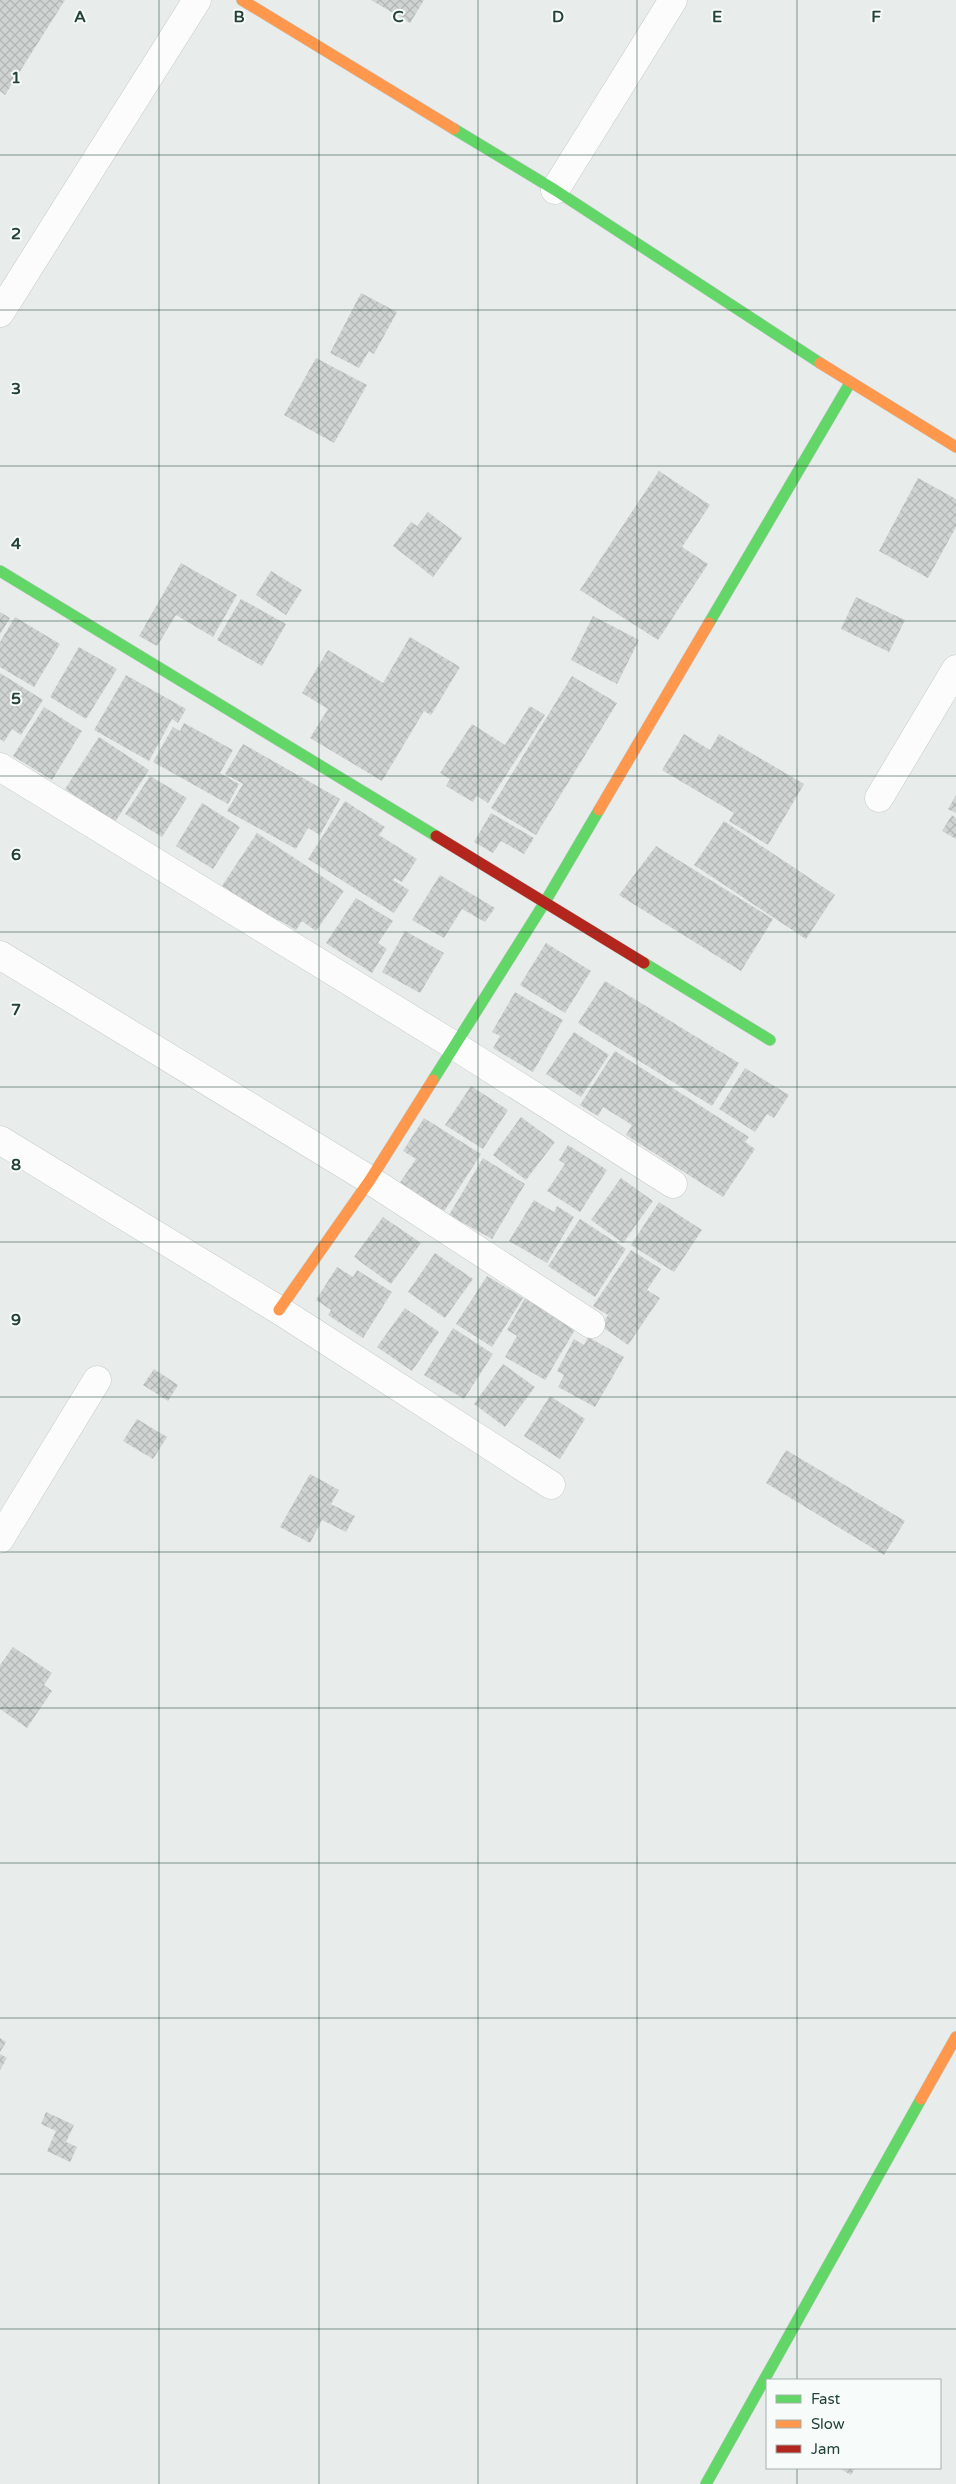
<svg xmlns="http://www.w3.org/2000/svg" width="956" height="2484" viewBox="0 0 956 2484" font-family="'Varela Round',sans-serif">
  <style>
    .building { fill: url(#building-cross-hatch) }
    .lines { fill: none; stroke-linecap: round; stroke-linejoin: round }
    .street-casing { stroke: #c5cac8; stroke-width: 29 }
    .fast-casing { stroke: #c3cbc8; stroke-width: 12 }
    .slow-casing { stroke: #c3cbc8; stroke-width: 12 }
    .jam-casing { stroke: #c3cbc8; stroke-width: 12 }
    .street { stroke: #fcfcfc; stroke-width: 28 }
    .fast { stroke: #63d668; stroke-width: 11 }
    .slow { stroke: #ff974d; stroke-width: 11 }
    .jam { stroke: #b3261e; stroke-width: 11 }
    .grid { fill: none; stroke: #24423a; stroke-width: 1; stroke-opacity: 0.55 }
    .grid-label { font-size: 16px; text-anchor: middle; font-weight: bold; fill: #24423a; stroke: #f7fbf9; stroke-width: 4; stroke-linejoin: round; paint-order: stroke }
  </style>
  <defs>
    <pattern id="building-cross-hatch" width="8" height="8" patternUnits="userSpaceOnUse" patternTransform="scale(1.25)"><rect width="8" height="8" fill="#cfd4d2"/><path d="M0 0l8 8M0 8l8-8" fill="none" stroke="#b2b7b5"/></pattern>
  </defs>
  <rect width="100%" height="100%" fill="#e8edeb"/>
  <path class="building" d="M 0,0 L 65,0 L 5,95 L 0,91 Z
    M 371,0 L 424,0 L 410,23 Z
    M 361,293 L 397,312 L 374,354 L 369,351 L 359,368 L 330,353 Z
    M 316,358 L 367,385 L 334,443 L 284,415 Z
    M 659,471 L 710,505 L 682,547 L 708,564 L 658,640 L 580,590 Z
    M 918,478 L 956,499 L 956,527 L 928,578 L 879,551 Z
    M 428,512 L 462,538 L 433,577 L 393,546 L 411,522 L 417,526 Z
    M 181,563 L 237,595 L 213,637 L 176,615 L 157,646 L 139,636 Z
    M 271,571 L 302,590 L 286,615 L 256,595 Z
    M 856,597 L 905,620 L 889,652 L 841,629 Z
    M 241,599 L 286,624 L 262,666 L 217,640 Z
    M 0,612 L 10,618 L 0,634 Z
    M 593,616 L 639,640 L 617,684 L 571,660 Z
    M 15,617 L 60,644 L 34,687 L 0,667 L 0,642 Z
    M 410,637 L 460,667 L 431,715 L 424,711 L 382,781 L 310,738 L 328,709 L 302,693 L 328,650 L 383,683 Z
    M 79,647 L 117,669 L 86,719 L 50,697 Z
    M 0,673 L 43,700 L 21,735 L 12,729 L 4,742 L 0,739 Z
    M 126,675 L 186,709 L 178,723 L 172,719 L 149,761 L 94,730 Z
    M 572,676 L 617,703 L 536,835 L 491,808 Z
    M 530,706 L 545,715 L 488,803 L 477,796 L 473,802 L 446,786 L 450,779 L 440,773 L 472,724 L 505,745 Z
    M 44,707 L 82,731 L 52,780 L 13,756 Z
    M 184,723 L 233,750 L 220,773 L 239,784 L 228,804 L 153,762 L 173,727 L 180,731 Z
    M 684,734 L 710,750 L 719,734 L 804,784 L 768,845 L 729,821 L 734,813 L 662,770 Z
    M 99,737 L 149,770 L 115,822 L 65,789 Z
    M 243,744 L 340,799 L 320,835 L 308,828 L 296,849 L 227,811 L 243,784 L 225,774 Z
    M 150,776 L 187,798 L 162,837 L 125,814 Z
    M 956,795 L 956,813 L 948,809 Z
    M 345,801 L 385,827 L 379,835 L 417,859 L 402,882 L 395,878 L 393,880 L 409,890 L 394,913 L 308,859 Z
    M 202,803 L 240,827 L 213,869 L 176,846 Z
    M 491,813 L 534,838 L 524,854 L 501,841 L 493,853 L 474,842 Z
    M 952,815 L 956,818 L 956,839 L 942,831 Z
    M 724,821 L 835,895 L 806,939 L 694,865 Z
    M 257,833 L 344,891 L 316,931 L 302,921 L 296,930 L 279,920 L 277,922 L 222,886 Z
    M 656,846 L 773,919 L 741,971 L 619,895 Z
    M 440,875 L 495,908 L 485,922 L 462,909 L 444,938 L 412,920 Z
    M 356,898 L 393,921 L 378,943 L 387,949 L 372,973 L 326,943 Z
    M 405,931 L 444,953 L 420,993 L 382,972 Z
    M 546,943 L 591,971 L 565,1013 L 520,985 Z
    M 605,981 L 739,1063 L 712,1106 L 578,1023 Z
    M 515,992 L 563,1020 L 533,1072 L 493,1048 L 500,1036 L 492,1032 Z
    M 574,1032 L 609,1055 L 581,1097 L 546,1074 Z
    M 615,1051 L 749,1137 L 745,1142 L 755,1149 L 723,1197 L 626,1135 L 632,1125 L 603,1107 L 598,1116 L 580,1105 Z
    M 745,1068 L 789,1095 L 774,1118 L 767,1114 L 755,1132 L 719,1109 Z
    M 471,1086 L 508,1110 L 483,1149 L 445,1125 Z
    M 521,1117 L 555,1142 L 526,1180 L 493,1155 Z
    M 424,1118 L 481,1154 L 443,1213 L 399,1184 L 416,1159 L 403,1151 Z
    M 568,1145 L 607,1170 L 580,1212 L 547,1191 L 565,1164 L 559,1160 Z
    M 483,1158 L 525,1184 L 492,1239 L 449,1215 Z
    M 621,1178 L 653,1201 L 623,1243 L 591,1220 Z
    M 534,1200 L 554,1212 L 557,1206 L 574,1217 L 547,1263 L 509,1241 Z
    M 659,1202 L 702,1230 L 674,1272 L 631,1245 Z
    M 383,1217 L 421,1243 L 391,1284 L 354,1257 Z
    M 580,1219 L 626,1249 L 595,1297 L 548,1266 Z
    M 631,1250 L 661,1269 L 647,1290 L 660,1298 L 628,1345 L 601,1326 L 608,1315 L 593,1306 Z
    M 435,1253 L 473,1279 L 445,1318 L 408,1292 Z
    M 337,1267 L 353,1277 L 357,1270 L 392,1292 L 363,1338 L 328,1315 L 331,1310 L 316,1300 Z
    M 487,1276 L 523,1298 L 492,1347 L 456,1324 Z
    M 525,1298 L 576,1328 L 545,1380 L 505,1357 L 517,1336 L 507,1330 Z
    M 405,1308 L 439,1332 L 412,1371 L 377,1347 Z
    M 453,1328 L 493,1354 L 464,1399 L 424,1375 Z
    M 588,1337 L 624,1357 L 595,1407 L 558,1387 L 564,1375 L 557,1371 L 574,1339 L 584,1345 Z
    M 503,1364 L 535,1387 L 505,1427 L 474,1404 Z
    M 154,1369 L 178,1385 L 168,1401 L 143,1385 Z
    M 550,1396 L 585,1419 L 560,1459 L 524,1436 Z
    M 137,1419 L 167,1437 L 153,1459 L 123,1441 Z
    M 786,1450 L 905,1521 L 884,1555 L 766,1483 Z
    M 310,1474 L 339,1490 L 331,1504 L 355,1516 L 346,1532 L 322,1520 L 310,1543 L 280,1527 Z
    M 13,1647 L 52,1673 L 44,1685 L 52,1691 L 27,1728 L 0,1709 L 0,1665 Z
    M 0,2038 L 6,2042 L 0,2052 Z
    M 0,2054 L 7,2058 L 0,2070 Z
    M 46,2112 L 74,2125 L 66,2142 L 77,2147 L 70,2162 L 47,2151 L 56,2131 L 41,2124 Z
    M 839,2468 L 855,2468 L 851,2475 Z"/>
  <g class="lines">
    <defs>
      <path id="street" d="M 555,190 L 673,0
        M 0,313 L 197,0
        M 0,767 L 455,1046 L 673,1184
        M 879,798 L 956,669
        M 0,955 L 370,1180 L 591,1324
        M 0,1140 L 279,1310 L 551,1485
        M 0,1539 L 97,1380"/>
      <path id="fast" d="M 454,129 L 555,190 L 820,363
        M 0,571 L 436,836
        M 709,623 L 850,383
        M 644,963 L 770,1040
        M 433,1080 L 545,902 L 599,810
        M 706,2484 L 921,2099"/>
      <path id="slow" d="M 242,0 L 454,129
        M 820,363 L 956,447
        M 599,810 L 709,623
        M 279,1310 L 370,1180 L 433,1080
        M 921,2099 L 956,2037"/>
      <path id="jam" d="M 436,836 L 644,963"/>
    </defs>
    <use href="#street" class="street-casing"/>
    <use href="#fast" class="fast-casing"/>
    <use href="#slow" class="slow-casing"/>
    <use href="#jam" class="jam-casing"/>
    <use href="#street" class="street"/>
    <use href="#fast" class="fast"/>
    <use href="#slow" class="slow"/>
    <use href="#jam" class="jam"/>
  </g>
  <path class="grid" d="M 159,0 L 159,2484M 319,0 L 319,2484M 478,0 L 478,2484M 637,0 L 637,2484M 797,0 L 797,2380M 0,155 L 956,155M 0,310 L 956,310M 0,466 L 956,466M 0,621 L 956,621M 0,776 L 956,776M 0,932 L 956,932M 0,1087 L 956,1087M 0,1242 L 956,1242M 0,1397 L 956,1397M 0,1552 L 956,1552M 0,1708 L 956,1708M 0,1863 L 956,1863M 0,2018 L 956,2018M 0,2174 L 956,2174M 0,2329 L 956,2329M 797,2468 L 797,2484"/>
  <g class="grid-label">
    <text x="80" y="22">A</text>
    <text x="239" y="22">B</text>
    <text x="398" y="22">C</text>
    <text x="558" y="22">D</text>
    <text x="717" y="22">E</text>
    <text x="876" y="22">F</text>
    <text x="16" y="83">1</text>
    <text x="16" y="239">2</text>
    <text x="16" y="394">3</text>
    <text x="16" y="549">4</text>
    <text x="16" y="704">5</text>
    <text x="16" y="860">6</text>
    <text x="16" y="1015">7</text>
    <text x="16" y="1170">8</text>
    <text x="16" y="1325">9</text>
  </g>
  <rect x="766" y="2379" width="175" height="90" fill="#f7fbf9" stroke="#a3b1ad"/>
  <rect x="776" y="2395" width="25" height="8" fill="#63d668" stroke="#a3b1ad"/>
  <text x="811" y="2404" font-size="15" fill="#24423a">Fast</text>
  <rect x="776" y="2420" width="25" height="8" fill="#ff974d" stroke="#a3b1ad"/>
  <text x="811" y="2429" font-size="15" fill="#24423a">Slow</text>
  <rect x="776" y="2445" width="25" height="8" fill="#b3261e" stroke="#a3b1ad"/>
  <text x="811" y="2454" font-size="15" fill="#24423a">Jam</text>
</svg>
